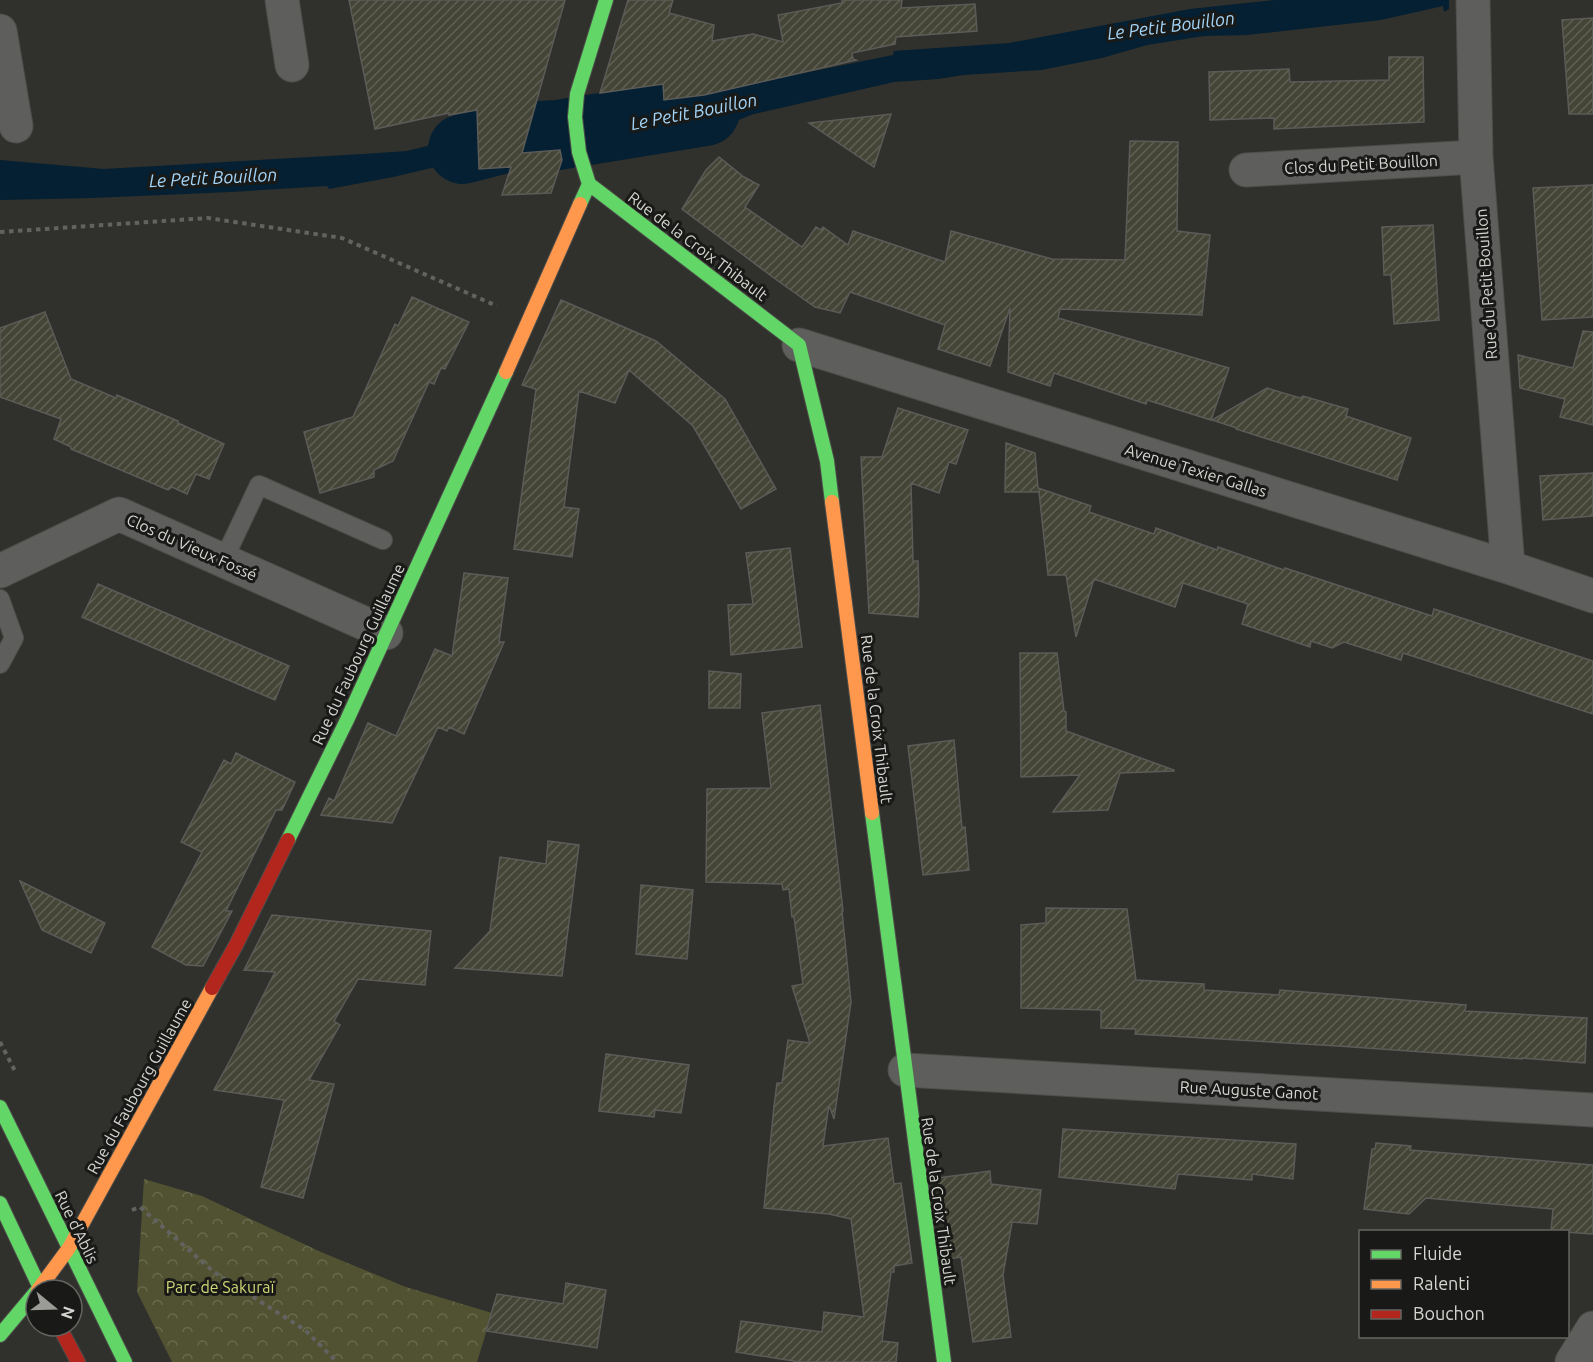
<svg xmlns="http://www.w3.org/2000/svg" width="1593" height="1362" viewBox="0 0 1593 1362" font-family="Ubuntu,sans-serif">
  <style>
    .forest { fill: url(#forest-crowns) }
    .water { fill: #042032 }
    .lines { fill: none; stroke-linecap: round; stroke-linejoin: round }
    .river { stroke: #042032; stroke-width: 70 }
    .building { fill: url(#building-hatch); stroke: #5b5b58; stroke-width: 1.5 }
    .lane-casing { stroke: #4d4d4a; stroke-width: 20 }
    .street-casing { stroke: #4d4d4a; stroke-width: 35 }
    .fast-casing { stroke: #4d4d4a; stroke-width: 16 }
    .slow-casing { stroke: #4d4d4a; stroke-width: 16 }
    .jam-casing { stroke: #4d4d4a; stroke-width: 16 }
    .path { stroke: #626260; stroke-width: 4; stroke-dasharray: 4.5 4.5; stroke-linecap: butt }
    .lane { stroke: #5e5e5c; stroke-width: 18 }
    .street { stroke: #5e5e5c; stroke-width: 33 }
    .fast { stroke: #63d668; stroke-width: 14 }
    .slow { stroke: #ff974d; stroke-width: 14 }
    .jam { stroke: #b3261e; stroke-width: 14 }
    .labels { text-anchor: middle; stroke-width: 6; stroke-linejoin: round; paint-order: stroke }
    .street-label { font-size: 16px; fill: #d4d5d1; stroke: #191917 }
    .park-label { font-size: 16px; fill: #d0d776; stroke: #191917 }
    .water-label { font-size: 18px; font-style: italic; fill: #a2d4f8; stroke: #191917 }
  </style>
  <defs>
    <pattern id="forest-crowns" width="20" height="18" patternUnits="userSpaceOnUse" patternTransform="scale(1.5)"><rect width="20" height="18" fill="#505231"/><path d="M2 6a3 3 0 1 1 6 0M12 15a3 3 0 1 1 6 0" fill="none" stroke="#686a4e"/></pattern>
    <pattern id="building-hatch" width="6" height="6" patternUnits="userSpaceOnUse" patternTransform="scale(1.5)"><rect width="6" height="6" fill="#454537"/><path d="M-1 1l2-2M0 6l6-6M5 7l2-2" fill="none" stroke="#5f5f53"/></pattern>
  </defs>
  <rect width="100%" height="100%" fill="#30302d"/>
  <path class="forest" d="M 144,1179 L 202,1196 L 321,1252 L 406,1287 L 492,1313 L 477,1362 L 172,1362 L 137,1292 Z"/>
  <path class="water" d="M 1275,0 L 1449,0 L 1449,9 L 1444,12 L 1443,6 L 1381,20 L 1247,35 L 1204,36 L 1147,45 L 1102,58 L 1041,70 L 964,75 L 938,79 L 894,82 L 754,114 L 733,122 L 722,138 L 655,144 L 610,142 L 606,108 L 704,95 L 765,81 L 893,55 L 894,51 L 1009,43 L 1190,9 Z
    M 555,114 L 561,150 L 479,157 L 393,177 L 329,189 L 327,186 L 230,192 L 93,198 L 0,200 L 0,160 L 104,169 L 363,154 L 407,151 Z"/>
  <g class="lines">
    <path class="river" d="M 463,149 L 505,138 L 558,135 L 705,111"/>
  </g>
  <path class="building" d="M 349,0 L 565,0 L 522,153 L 560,150 L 562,160 L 551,193 L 502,195 L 511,167 L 479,169 L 477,110 L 449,115 L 449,113 L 375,129 Z
    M 628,0 L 673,0 L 669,13 L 714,25 L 712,41 L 753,34 L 783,42 L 778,15 L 842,3 L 842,0 L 902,0 L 901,8 L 975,4 L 977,31 L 896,37 L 895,44 L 852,53 L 853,59 L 856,60 L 704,95 L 664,100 L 663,84 L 600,93 Z
    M 1593,18 L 1593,114 L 1569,114 L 1562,20 Z
    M 1389,57 L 1423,57 L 1424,122 L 1274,129 L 1274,118 L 1210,120 L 1209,72 L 1289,69 L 1290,82 L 1389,80 Z
    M 891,114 L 874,167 L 809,123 Z
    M 1130,141 L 1178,142 L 1177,231 L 1210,235 L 1202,315 L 1060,309 L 1058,318 L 1229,368 L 1211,420 L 1147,400 L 1146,404 L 1054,373 L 1050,386 L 1008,372 L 1010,308 L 990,366 L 938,349 L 945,325 L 850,292 L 840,313 L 815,307 L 778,281 L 682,209 L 706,170 L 719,157 L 744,177 L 759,185 L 745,207 L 802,247 L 816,227 L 821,230 L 823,227 L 848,245 L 853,231 L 945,262 L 951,231 L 1052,259 L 1125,260 Z
    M 1593,185 L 1593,317 L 1542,320 L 1533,188 Z
    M 1433,225 L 1439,320 L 1394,324 L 1391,275 L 1384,275 L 1382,227 Z
    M 412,297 L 469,322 L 445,369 L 441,368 L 434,384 L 429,382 L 393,461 L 374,470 L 374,477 L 320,493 L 304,432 L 353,417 L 395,324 L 398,326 Z
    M 561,300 L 656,341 L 725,399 L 776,489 L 741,509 L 693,426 L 629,370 L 615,403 L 579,391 L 564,507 L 579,509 L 572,557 L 514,549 L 536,389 L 522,385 Z
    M 45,312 L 71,379 L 116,398 L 117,395 L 178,421 L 178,423 L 224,444 L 209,479 L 196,474 L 187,494 L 172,487 L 168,490 L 71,449 L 71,447 L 54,439 L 61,419 L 0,397 L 0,328 Z
    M 1583,331 L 1593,332 L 1593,425 L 1560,417 L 1565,399 L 1520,388 L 1518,355 L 1573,368 Z
    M 1267,388 L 1300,398 L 1303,396 L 1348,409 L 1346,416 L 1411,438 L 1397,480 L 1236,429 L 1237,428 L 1212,420 Z
    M 898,408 L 968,430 L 956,464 L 949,462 L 939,493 L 911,483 L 913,561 L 918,561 L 919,595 L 918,617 L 869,613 L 861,457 L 882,457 Z
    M 1006,443 L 1035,453 L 1038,488 L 1091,506 L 1089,512 L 1154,534 L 1156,528 L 1217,550 L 1218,547 L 1284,570 L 1285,568 L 1432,616 L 1434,609 L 1593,661 L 1593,714 L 1403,653 L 1401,660 L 1344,642 L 1332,648 L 1311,641 L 1310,647 L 1242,624 L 1248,604 L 1183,583 L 1175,607 L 1094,579 L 1076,637 L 1066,575 L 1048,575 L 1039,492 L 1005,492 Z
    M 1593,473 L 1593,516 L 1543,520 L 1540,476 Z
    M 790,548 L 802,647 L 731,655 L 728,605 L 753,604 L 746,553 Z
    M 464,573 L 508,578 L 499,642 L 504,642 L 464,734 L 449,727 L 447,731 L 438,727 L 392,823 L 321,815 L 329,798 L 334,801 L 368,723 L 396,736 L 435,649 L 452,656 Z
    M 98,584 L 289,666 L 275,700 L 82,617 Z
    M 1020,653 L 1057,653 L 1064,711 L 1066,712 L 1066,731 L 1174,770 L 1174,771 L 1120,773 L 1108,810 L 1053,812 L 1080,775 L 1021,777 Z
    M 709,671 L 741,674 L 740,708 L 709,708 Z
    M 820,705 L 843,911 L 842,911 L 851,1002 L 834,1119 L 829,1105 L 823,1146 L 888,1138 L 894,1184 L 901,1183 L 912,1263 L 894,1266 L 894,1272 L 891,1272 L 882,1341 L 898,1343 L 896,1362 L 800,1362 L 736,1352 L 741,1321 L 822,1332 L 824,1312 L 864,1317 L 851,1219 L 829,1214 L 764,1208 L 774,1106 L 777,1083 L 782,1083 L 788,1040 L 810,1043 L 792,986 L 803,984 L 794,917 L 792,917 L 789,889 L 783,890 L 782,884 L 706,882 L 707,789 L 771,788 L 762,713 Z
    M 954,740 L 962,828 L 965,827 L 969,870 L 923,875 L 908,746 Z
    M 236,753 L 295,782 L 282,810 L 276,810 L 226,911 L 232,911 L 203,966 L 186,965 L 152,947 L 202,852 L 181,842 L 224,760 L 231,764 Z
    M 548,841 L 579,845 L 562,976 L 455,968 L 490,931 L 500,857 L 546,864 Z
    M 20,881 L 105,923 L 91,953 L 42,930 Z
    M 641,885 L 693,890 L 687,959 L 636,954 Z
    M 1046,908 L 1127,909 L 1136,980 L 1204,984 L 1204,990 L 1279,995 L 1280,990 L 1466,1005 L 1465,1011 L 1587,1018 L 1585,1063 L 1522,1058 L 1522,1059 L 1338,1046 L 1135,1034 L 1136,1029 L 1101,1028 L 1101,1010 L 1021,1008 L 1021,925 L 1046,923 Z
    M 272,915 L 431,931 L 425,985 L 358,979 L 334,1021 L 340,1025 L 309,1080 L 334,1084 L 303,1198 L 261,1187 L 284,1100 L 214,1090 L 234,1053 L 275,972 L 244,970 Z
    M 606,1054 L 689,1065 L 681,1113 L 655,1110 L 654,1117 L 599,1111 Z
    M 1063,1129 L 1296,1144 L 1293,1179 L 1252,1174 L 1252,1180 L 1178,1174 L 1175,1189 L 1059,1177 Z
    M 1376,1143 L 1411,1146 L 1410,1150 L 1593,1165 L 1593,1234 L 1551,1231 L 1553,1209 L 1426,1198 L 1409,1214 L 1364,1209 L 1372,1149 L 1375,1149 Z
    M 990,1171 L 991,1184 L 1041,1190 L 1037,1224 L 1012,1222 L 1003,1275 L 1011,1337 L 973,1342 L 961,1257 L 949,1259 L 938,1178 Z
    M 566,1283 L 606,1290 L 597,1348 L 486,1331 L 497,1294 L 563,1304 Z"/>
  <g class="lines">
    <defs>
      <path id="lane" d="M 223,561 L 259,485 L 383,540
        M 0,599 L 14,638 L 0,664"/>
      <path id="street" d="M 282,0 L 292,65
        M 1473,0 L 1476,157 L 1508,567
        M 0,31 L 16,126
        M 1246,170 L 1476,157
        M 799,345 L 1508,567 L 1593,596
        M 0,571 L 119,514 L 386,633
        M 905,1070 L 1593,1110
        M 1572,1362 L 1593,1328"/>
      <path id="fast" d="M 589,184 L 799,345 L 827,461 L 832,502
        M 580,204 L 589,184 L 579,152 L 575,117 L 577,94 L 606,0
        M 872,813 L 944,1362
        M 288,840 L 347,720 L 506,372
        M 0,1107 L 125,1362
        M 0,1203 L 41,1290
        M 0,1335 L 36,1292"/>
      <path id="slow" d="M 506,372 L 580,204
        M 832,502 L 872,813
        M 38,1290 L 69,1248 L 212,988"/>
      <path id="jam" d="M 212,988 L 236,945 L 288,840
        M 59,1326 L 78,1362"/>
    </defs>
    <use href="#lane" class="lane-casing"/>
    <use href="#street" class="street-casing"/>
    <use href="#fast" class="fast-casing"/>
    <use href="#slow" class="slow-casing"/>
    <use href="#jam" class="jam-casing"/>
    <path class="path" d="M 0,232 L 208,218 L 342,238 L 497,306
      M 0,1042 L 16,1073
      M 132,1210 L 140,1207 L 214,1272 L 305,1330 L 337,1362"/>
    <use href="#lane" class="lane"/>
    <use href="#street" class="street"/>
    <use href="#fast" class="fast"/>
    <use href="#slow" class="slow"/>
    <use href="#jam" class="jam"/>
  </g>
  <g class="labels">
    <g class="street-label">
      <text transform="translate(1361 164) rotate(-3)" y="6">Clos du Petit Bouillon</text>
      <text transform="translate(698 246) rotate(37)" y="6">Rue de la Croix Thibault</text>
      <text transform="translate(1486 284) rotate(-94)" y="6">Rue du Petit Bouillon</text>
      <text transform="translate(1196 470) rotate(17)" y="6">Avenue Texier Gallas</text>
      <text transform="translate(192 547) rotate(24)" y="6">Clos du Vieux Fossé</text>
      <text transform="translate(358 654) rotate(-65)" y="6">Rue du Faubourg Guillaume</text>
      <text transform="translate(877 719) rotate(83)" y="6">Rue de la Croix Thibault</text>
      <text transform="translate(139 1086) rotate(-61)" y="6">Rue du Faubourg Guillaume</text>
      <text transform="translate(1249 1090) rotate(3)" y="6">Rue Auguste Ganot</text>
      <text transform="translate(939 1201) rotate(82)" y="6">Rue de la Croix Thibault</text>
      <text transform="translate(77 1227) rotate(64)" y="6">Rue d'Ablis</text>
    </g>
    <g class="park-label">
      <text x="220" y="1293">Parc de Sakuraï</text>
    </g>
    <g class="water-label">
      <text transform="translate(1171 26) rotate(-7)" y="6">Le Petit Bouillon</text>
      <text transform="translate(694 112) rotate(-11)" y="6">Le Petit Bouillon</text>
      <text transform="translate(213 178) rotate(-3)" y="6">Le Petit Bouillon</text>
    </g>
  </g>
  <rect x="1359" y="1230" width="210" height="108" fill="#191917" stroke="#646461" stroke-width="1.5"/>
  <rect x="1371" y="1250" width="30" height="9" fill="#63d668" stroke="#646461" stroke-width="1.5"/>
  <text x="1413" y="1260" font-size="18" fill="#d4d5d1">Fluide</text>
  <rect x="1371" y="1280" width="30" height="9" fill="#ff974d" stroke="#646461" stroke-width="1.5"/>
  <text x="1413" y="1290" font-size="18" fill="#d4d5d1">Ralenti</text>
  <rect x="1371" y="1310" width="30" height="9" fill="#b3261e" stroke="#646461" stroke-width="1.5"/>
  <text x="1413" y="1320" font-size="18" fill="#d4d5d1">Bouchon</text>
  <g transform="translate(54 1308) rotate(109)"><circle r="28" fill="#191917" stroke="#646461" stroke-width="1.5"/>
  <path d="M0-4.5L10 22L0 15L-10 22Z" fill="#9b9b98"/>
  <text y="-9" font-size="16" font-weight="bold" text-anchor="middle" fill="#d4d5d1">N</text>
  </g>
</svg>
